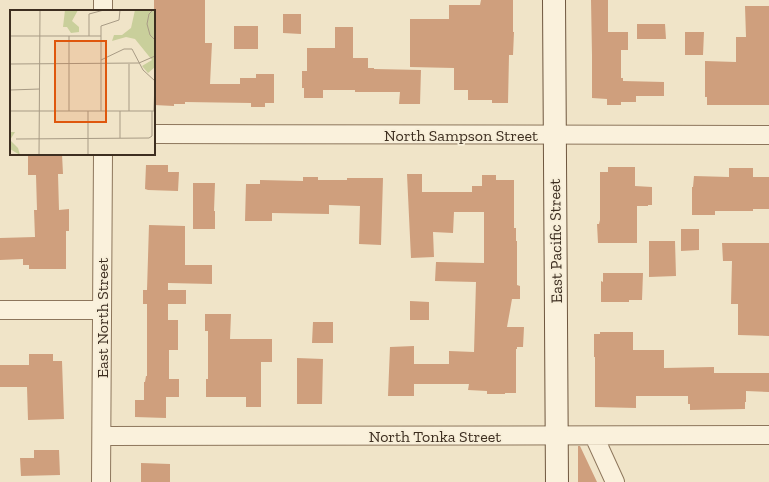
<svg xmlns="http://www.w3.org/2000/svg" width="769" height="482" viewBox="0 0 769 482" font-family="'Zilla Slab',serif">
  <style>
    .building { fill: #cf9f7d }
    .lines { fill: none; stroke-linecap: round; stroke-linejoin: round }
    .street-casing { stroke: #8d765c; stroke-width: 20 }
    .secondary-casing { stroke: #6f573f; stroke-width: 24 }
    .street { stroke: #faf1dc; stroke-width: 18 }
    .secondary { stroke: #faf1dc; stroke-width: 22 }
    .labels { text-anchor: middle; stroke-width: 3.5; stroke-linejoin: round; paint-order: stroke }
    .street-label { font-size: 16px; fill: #3d2e20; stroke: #f7eed8 }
    .inset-road { fill: none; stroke: #a89b85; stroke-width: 1 }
    .view { fill: #df570d; fill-opacity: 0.15; stroke: #df570d; stroke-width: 2 }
    .inset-edge { fill: none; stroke: #3d2e20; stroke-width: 2 }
  </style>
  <rect width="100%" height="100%" fill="#f0e4c8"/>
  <path class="building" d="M 154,0 L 205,0 L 205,43 L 212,43 L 210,84 L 240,84 L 240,78 L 256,78 L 256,74 L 274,74 L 274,103 L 265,103 L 265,107 L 251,107 L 251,103 L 185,102 L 185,104 L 174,104 L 174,106 L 154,105 Z
    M 481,0 L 513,0 L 513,32 L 514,32 L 513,55 L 509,55 L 508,103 L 492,103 L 492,100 L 468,100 L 468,90 L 454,90 L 454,68 L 410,67 L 410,19 L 449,19 L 449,5 L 480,5 Z
    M 591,0 L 608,0 L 608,32 L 628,32 L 628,50 L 621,50 L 621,78 L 623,78 L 623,81 L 664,82 L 664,96 L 636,96 L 636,102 L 621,102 L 621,105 L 607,105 L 607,99 L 592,98 L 592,55 Z
    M 745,6 L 769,6 L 769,105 L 707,105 L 707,97 L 705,97 L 705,61 L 736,62 L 736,37 L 746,37 Z
    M 283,14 L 301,14 L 301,34 L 283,33 Z
    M 637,24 L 665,24 L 666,39 L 637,39 Z
    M 234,26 L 258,26 L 258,49 L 234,49 Z
    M 335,27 L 353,27 L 353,58 L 368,58 L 368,68 L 374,68 L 374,69 L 421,70 L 420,104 L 399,104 L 400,92 L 355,92 L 355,90 L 323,90 L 323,98 L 304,98 L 304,88 L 302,88 L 302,71 L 307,71 L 307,48 L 335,48 Z
    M 685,32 L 704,32 L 703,55 L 685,55 Z
    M 28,154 L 62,154 L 63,174 L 58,174 L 59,210 L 69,209 L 69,231 L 66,231 L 66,269 L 29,269 L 29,265 L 23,265 L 23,259 L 0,260 L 0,238 L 35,237 L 34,210 L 37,210 L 36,175 L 28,175 Z
    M 146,165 L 168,165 L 168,172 L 179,172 L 178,191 L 148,190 L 145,189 Z
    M 608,167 L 635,167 L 635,186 L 652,187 L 652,205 L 648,205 L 648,206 L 637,206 L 637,243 L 598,243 L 597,224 L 599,224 L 600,220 L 600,172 L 608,172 Z
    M 729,168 L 753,168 L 753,177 L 769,177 L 769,209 L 753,209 L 753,211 L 715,211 L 715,215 L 692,215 L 692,187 L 693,187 L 694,176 L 729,177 Z
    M 407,174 L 422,174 L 422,192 L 472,192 L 472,186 L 482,186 L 482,175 L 496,175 L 496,180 L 514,180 L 514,228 L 516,228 L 516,241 L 517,241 L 517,285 L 520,286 L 520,299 L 512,299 L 507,327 L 524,327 L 523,347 L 517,347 L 517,349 L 516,349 L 516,393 L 505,393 L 505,394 L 487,394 L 487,391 L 468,390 L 469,384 L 414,384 L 414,396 L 388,396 L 390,347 L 414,346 L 414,364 L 449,364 L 449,351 L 474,352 L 476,282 L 435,281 L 436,262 L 484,263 L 484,212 L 454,212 L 453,233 L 433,232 L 434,257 L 411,258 Z
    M 303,177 L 318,177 L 318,180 L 347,180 L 347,178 L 383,178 L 381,245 L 359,244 L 360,206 L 329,205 L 329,214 L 272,213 L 272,221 L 245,221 L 246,184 L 260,184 L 260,180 L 303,181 Z
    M 193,183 L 215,183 L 214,211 L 215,211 L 215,229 L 193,229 Z
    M 149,225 L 185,226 L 185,265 L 212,265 L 212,284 L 168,283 L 168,290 L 186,290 L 186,304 L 168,304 L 168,320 L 178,320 L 178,350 L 169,350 L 169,379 L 179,379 L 179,397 L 166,397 L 166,418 L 135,417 L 135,400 L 144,400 L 144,382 L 145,382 L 146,376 L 147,376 L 147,304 L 143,304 L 143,290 L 147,290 Z
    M 681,229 L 699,229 L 699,250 L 681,251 Z
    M 649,241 L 675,241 L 676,276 L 649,277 Z
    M 722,243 L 769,243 L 769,336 L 738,335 L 738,304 L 731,304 L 732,261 L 723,261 Z
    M 603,273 L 643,273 L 642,300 L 629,300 L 629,302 L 601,302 L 601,281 L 603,282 Z
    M 410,301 L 429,302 L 429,320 L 410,320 Z
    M 205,314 L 231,314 L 230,339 L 272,339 L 272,362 L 261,362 L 261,407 L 246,407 L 246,397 L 206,397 L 206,379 L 208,379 L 208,331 L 205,331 Z
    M 313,322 L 333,322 L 333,343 L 312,343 Z
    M 600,332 L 633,332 L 633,350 L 664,350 L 664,368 L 714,367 L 714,373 L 769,373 L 769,392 L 746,391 L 746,402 L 745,402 L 745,409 L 690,410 L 690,404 L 688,404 L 688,396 L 636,396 L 636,408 L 595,407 L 595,357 L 594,357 L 594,334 L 600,334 Z
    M 29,354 L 53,354 L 53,361 L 62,361 L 64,419 L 28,420 L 27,387 L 0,387 L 0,365 L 29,365 Z
    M 297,358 L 323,359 L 322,404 L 297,404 Z
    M 578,446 L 580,446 L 597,482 L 578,482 Z
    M 34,450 L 59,450 L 60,475 L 21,476 L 20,458 L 34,458 Z
    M 141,463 L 170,464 L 170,482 L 141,482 Z"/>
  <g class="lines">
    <defs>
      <path id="street" d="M 103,11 L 103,0
        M 154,134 L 769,135
        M 0,310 L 102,310
        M 102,436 L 769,435
        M 594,436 L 615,482
        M 101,482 L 103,154"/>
      <path id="secondary" d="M 554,0 L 557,482"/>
    </defs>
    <use href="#street" class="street-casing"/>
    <use href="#secondary" class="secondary-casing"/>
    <use href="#street" class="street"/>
    <use href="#secondary" class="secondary"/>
  </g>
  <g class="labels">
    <g class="street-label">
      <text x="461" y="141">North Sampson Street</text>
      <text transform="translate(555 241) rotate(-91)" y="6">East Pacific Street</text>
      <text transform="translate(102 318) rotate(-90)" y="6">East North Street</text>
      <text x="435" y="442">North Tonka Street</text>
    </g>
  </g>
  <g transform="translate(10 10)">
    <rect width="145" height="145" fill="#f0e4c8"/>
    <path d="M 55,0 L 68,0 L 62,11 L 69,17 L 69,22 L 61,23 L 57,17 L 53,17 ZM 125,0 L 145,0 L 145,57 L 138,63 L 132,56 L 142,50 L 125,29 L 116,27 L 102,31 L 104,25 L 112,25 L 121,18 ZM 0,122 L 5,122 L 0,130 L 8,138 L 10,145 L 0,139 Z" fill="#c9cf9b"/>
    <path class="inset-road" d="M 143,0 L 139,4 L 137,14 L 140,25 L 145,30M 0,26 L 91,26M 79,26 L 79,4 L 94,0M 91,50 L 114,39 L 122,39 L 133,60 L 145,71M 0,54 L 129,53 L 145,46M 119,54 L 119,101M 0,80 L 30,79M 0,101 L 145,101M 59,101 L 59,26M 91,101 L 91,16 L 109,10 L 110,0M 144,101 L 145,71M 110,128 L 110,101M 6,129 L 139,128 L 142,126 L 142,101M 29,145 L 30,0M 78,145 L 78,101"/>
    <path class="view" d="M 45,31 L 96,31 L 96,112 L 45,112 Z"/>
    <rect width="145" height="145" class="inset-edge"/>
  </g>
</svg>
